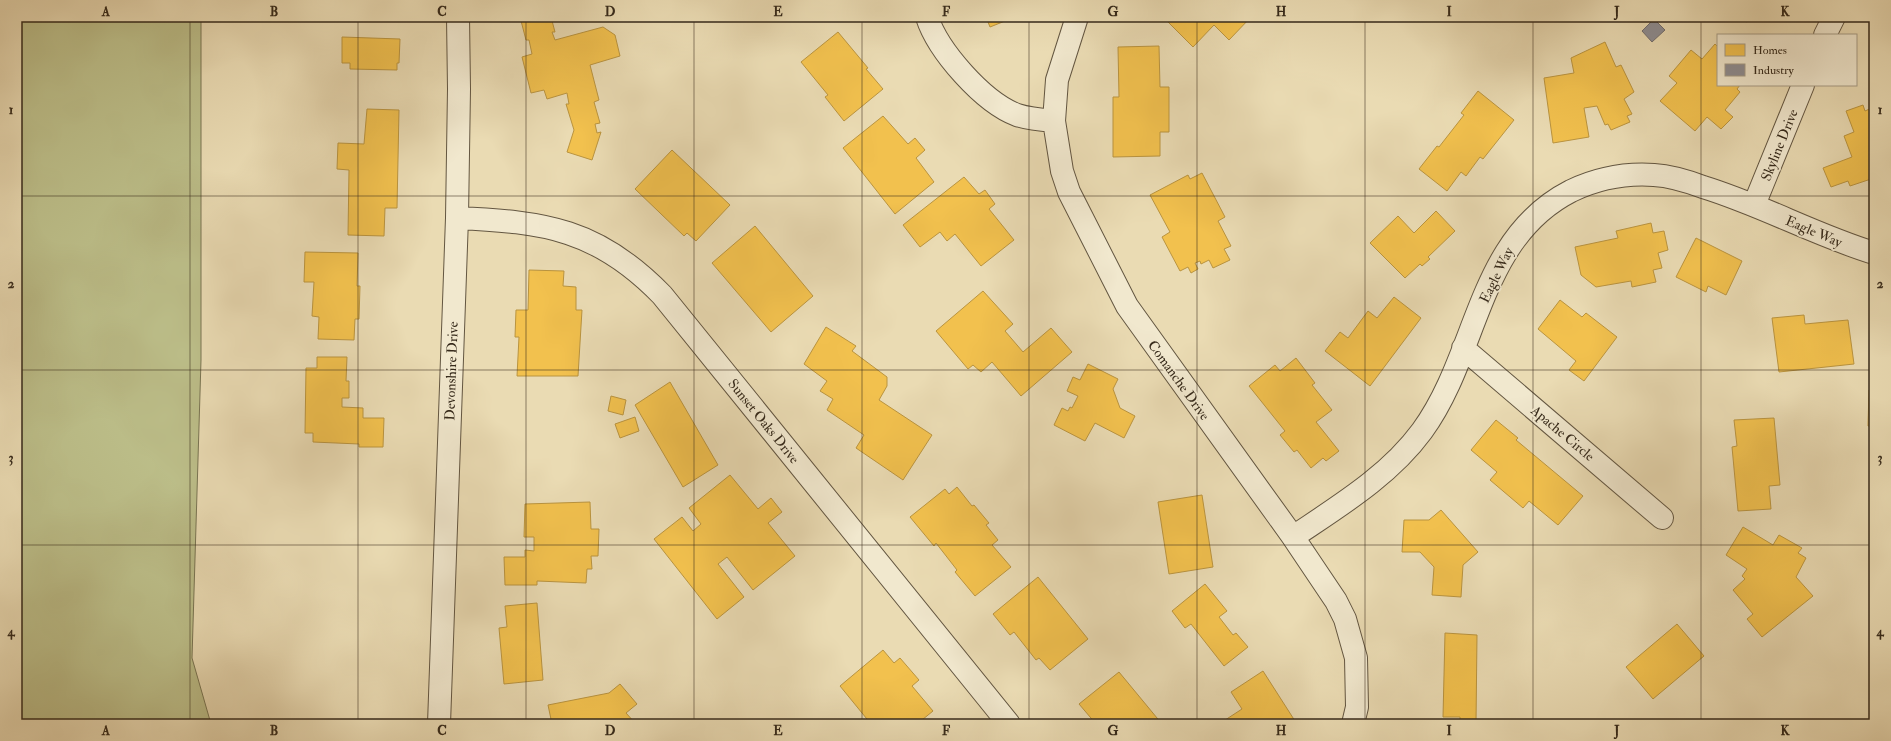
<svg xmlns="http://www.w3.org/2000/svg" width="1891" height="741" viewBox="0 0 1891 741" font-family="'IM FELL Double Pica',serif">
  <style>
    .green { fill: #bcbe89; stroke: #797452 }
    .homes { fill: #f2c14e; stroke: #ba943f }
    .industry { fill: #8d8d92; stroke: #736f6e }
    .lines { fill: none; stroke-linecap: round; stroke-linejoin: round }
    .street-casing { stroke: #635641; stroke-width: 24 }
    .street { stroke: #f1e8ce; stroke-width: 22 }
    .grid { fill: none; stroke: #362a1b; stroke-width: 1; stroke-opacity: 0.55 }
    .labels { text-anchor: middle; stroke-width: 4; stroke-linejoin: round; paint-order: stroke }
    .street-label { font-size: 14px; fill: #362a1b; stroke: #f1e8ce }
    .neatline { fill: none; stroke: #362a1b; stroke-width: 1.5 }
    .grid-label { font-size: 13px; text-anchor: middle; font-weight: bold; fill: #362a1b }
  </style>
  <rect width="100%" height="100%" fill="#eadbb3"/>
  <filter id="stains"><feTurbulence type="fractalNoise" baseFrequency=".005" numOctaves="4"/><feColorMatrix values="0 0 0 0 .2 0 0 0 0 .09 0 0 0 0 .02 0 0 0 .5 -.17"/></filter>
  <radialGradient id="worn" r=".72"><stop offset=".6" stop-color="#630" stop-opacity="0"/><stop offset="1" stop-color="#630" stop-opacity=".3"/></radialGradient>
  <path class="green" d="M 17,17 L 201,17 L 201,360 L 192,658 L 211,724 L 17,724 Z"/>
  <path class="homes" d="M 520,17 L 551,17 L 555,32 L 552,32 L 555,40 L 603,27 L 615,35 L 620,56 L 590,65 L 599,100 L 594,102 L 600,123 L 595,124 L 597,133 L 601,132 L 592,160 L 567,152 L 574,130 L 566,104 L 569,104 L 567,93 L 547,99 L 544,90 L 531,93 L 522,57 L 532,54 L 529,40 L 526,40 Z
    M 986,17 L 1015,17 L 990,27 Z
    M 1163,17 L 1251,17 L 1229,40 L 1214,25 L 1193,47 Z
    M 1738,17 L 1749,17 L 1747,22 Z
    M 838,32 L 868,68 L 866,69 L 883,89 L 844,121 L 825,97 L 828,95 L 801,62 Z
    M 342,37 L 400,39 L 399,63 L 397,63 L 397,70 L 350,69 L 350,63 L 342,63 Z
    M 1605,42 L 1616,67 L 1621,65 L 1634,92 L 1624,99 L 1632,114 L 1627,116 L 1630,122 L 1611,130 L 1608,124 L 1605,125 L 1597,106 L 1584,108 L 1589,137 L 1553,143 L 1544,78 L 1574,73 L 1571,58 Z
    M 1715,44 L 1718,47 L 1718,85 L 1740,85 L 1737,89 L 1740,92 L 1725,110 L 1733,117 L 1721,129 L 1707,117 L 1695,131 L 1660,101 L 1677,83 L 1669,76 L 1691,50 L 1702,59 Z
    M 1159,46 L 1160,87 L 1169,87 L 1169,132 L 1160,132 L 1160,156 L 1113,157 L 1113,97 L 1119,97 L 1118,47 Z
    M 1478,91 L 1514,120 L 1483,159 L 1480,157 L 1466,176 L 1461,172 L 1447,191 L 1419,169 L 1437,146 L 1439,147 L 1464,115 L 1461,113 Z
    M 1863,105 L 1865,111 L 1874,107 L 1874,178 L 1850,186 L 1848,181 L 1831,187 L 1823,168 L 1852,157 L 1844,136 L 1854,132 L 1846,111 Z
    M 367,109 L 399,110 L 397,208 L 385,208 L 384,236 L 348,235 L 349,170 L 337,169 L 338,143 L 364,144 Z
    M 883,116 L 908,144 L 915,138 L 925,150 L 916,158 L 934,182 L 895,214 L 843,148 Z
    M 672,150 L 730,205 L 696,241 L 687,233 L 684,236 L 635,189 Z
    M 1202,173 L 1225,217 L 1218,221 L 1231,246 L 1224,249 L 1230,260 L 1213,268 L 1209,260 L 1201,264 L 1200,261 L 1195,263 L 1198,269 L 1191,273 L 1188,267 L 1180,271 L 1162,237 L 1170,232 L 1150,195 L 1188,175 L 1190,179 Z
    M 964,177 L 979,194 L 985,190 L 995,204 L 989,209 L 1014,240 L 981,266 L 955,234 L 947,241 L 940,232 L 920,247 L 903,225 Z
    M 1436,211 L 1455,231 L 1428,257 L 1430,259 L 1422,266 L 1420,264 L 1405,278 L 1370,243 L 1398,216 L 1414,233 Z
    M 1651,223 L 1653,233 L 1664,231 L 1668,250 L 1658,253 L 1662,268 L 1653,270 L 1656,282 L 1632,287 L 1631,281 L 1596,287 L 1581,275 L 1575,247 L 1618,238 L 1616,231 Z
    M 755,226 L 813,296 L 771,332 L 712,263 Z
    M 1696,238 L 1742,261 L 1726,295 L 1708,286 L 1706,292 L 1676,277 Z
    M 305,252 L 358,253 L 357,286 L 360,286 L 359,319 L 355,319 L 354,340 L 318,339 L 319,317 L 312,316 L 314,282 L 304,282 Z
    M 529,270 L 564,271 L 563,286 L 576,287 L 576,310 L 582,310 L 578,376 L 517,376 L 519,337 L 515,337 L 516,310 L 528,310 Z
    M 983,291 L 1013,324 L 1005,331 L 1023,352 L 1051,328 L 1072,352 L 1021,396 L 992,362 L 981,372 L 973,365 L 968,369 L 936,331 Z
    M 1394,297 L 1421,318 L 1370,386 L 1325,351 L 1340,332 L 1348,338 L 1368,311 L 1377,318 Z
    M 1560,300 L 1582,317 L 1586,313 L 1617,337 L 1584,381 L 1569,370 L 1576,361 L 1538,329 Z
    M 1804,315 L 1805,324 L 1848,320 L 1854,364 L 1779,372 L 1772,318 Z
    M 826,327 L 856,346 L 852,351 L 887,377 L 887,386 L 879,400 L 932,435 L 903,480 L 856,448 L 864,435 L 827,410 L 833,399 L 820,391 L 827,381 L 804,364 Z
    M 317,357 L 347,357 L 346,381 L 349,381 L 349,398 L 342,398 L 342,407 L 363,408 L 363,418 L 384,418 L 383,447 L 359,447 L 359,444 L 313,442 L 313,433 L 305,433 L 306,368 L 317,368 Z
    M 1296,358 L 1315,383 L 1312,385 L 1332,410 L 1316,422 L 1339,451 L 1326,461 L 1323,458 L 1311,468 L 1297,450 L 1294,452 L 1280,435 L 1285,431 L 1249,386 L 1275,365 L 1280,371 Z
    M 1088,364 L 1118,379 L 1113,389 L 1120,408 L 1135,416 L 1124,438 L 1095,423 L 1085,441 L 1054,425 L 1062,408 L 1068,411 L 1070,407 L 1072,408 L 1078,396 L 1067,391 L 1073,377 L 1080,380 Z
    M 670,382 L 718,465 L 683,487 L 635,405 Z
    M 1869,390 L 1874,390 L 1874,426 L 1868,426 Z
    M 611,396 L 626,400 L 623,415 L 608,411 Z
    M 635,417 L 639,431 L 620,438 L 615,424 Z
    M 1774,418 L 1780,485 L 1769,486 L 1771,509 L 1738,511 L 1732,447 L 1737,446 L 1734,420 Z
    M 1496,420 L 1518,438 L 1516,440 L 1583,496 L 1558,525 L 1529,501 L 1523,508 L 1490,480 L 1497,472 L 1471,450 Z
    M 730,475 L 758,509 L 771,498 L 782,512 L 768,523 L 795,556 L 753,590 L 727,557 L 718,564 L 744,597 L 717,619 L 654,539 L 682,517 L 693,531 L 701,524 L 689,508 Z
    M 957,487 L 972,506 L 974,505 L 989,523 L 986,525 L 998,540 L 992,545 L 1011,567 L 975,596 L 955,572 L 957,570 L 936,543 L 934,546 L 910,517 L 945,489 L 949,494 Z
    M 1202,495 L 1213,567 L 1169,574 L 1158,502 Z
    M 590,502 L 591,529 L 599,529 L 598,556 L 591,556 L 592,569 L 587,569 L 586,583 L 537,581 L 537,585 L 505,585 L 504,557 L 525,557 L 525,550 L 534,551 L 534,537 L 524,537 L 525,504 Z
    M 1441,510 L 1478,552 L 1463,565 L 1461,597 L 1432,595 L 1434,567 L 1420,552 L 1402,552 L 1404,520 L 1429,520 Z
    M 1743,527 L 1773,545 L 1779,535 L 1802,548 L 1798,553 L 1806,558 L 1796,577 L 1813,596 L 1762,637 L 1747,619 L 1753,614 L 1733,590 L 1745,579 L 1742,576 L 1747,569 L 1726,555 Z
    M 1038,577 L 1088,639 L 1050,670 L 1039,658 L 1036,660 L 1014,632 L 1010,635 L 993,614 Z
    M 1205,584 L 1227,611 L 1219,617 L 1233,635 L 1236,633 L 1248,647 L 1224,666 L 1191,624 L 1185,628 L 1172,611 Z
    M 537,603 L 543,680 L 504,684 L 499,628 L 507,627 L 505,606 Z
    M 1677,624 L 1704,656 L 1653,699 L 1626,667 Z
    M 1445,633 L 1477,635 L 1476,723 L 1460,722 L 1460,717 L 1443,717 Z
    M 883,650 L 894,663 L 900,658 L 919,680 L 912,686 L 933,711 L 917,724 L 891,724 L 887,719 L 882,724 L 871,724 L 840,686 Z
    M 1263,671 L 1295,721 L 1290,724 L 1219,724 L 1242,709 L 1231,692 Z
    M 1119,672 L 1162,724 L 1096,724 L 1079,704 Z
    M 620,684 L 637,704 L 626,713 L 636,724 L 552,724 L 548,705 L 609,693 Z"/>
  <path class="industry" d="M 1654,19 L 1665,30 L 1652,42 L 1642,31 Z"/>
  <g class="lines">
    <defs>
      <path id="street" d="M 927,17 C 938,51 983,102 1017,115 C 1029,119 1042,120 1054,121
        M 1077,17 L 1057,80 L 1054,121 L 1062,171 L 1069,192 L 1127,306 L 1293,537 L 1336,601 L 1345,619 L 1356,658 L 1357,707 L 1353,724
        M 1825,35 L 1834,17
        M 1754,205 L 1803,85
        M 457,218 C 545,222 598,229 662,295 L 1009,724
        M 1463,348 L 1662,518
        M 1293,537 C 1339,506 1389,476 1422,431 C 1479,353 1477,239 1571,191 C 1596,179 1626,173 1654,175 C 1671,176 1687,181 1703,187 C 1762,205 1815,235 1874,253
        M 439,724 L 457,218 L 459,89 L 458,17"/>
    </defs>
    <use href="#street" class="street-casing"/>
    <use href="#street" class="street"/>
  </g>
  <path class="grid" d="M 190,17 L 190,724M 358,17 L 358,724M 526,17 L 526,724M 694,17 L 694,724M 862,17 L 862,724M 1029,17 L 1029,724M 1197,17 L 1197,724M 1365,17 L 1365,724M 1533,17 L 1533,724M 1701,17 L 1701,724M 17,196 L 1874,196M 17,370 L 1874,370M 17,545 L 1874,545"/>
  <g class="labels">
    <g class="street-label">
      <text transform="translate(1779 145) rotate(-68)" y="5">Skyline Drive</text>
      <text transform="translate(1814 231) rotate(23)" y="5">Eagle Way</text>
      <text transform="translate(1496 275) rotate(-64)" y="5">Eagle Way</text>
      <text transform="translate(451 371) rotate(-88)" y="5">Devonshire Drive</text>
      <text transform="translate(1179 380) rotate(54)" y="5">Comanche Drive</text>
      <text transform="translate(764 421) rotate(51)" y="5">Sunset Oaks Drive</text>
      <text transform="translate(1563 433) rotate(40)" y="5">Apache Circle</text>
    </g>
  </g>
  <rect width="1891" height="741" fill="none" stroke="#eadbb3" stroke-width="44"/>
  <rect x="1717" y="34" width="140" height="52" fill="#f1e8ce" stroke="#a69c86"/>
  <rect x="1725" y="44" width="20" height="12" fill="#f2c14e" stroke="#a69c86"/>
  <text x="1753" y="54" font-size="12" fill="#362a1b">Homes</text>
  <rect x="1725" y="64" width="20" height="12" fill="#8d8d92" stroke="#a69c86"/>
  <text x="1753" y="74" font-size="12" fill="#362a1b">Industry</text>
  <rect x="22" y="22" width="1847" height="697" class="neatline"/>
  <g class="grid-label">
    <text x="106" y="16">A</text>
    <text x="274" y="16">B</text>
    <text x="442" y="16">C</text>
    <text x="610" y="16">D</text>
    <text x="778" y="16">E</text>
    <text x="946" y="16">F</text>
    <text x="1113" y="16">G</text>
    <text x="1281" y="16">H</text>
    <text x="1449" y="16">I</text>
    <text x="1617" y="16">J</text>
    <text x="1785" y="16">K</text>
    <text x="11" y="114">1</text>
    <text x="1880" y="114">1</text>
    <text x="11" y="288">2</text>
    <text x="1880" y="288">2</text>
    <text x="11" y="462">3</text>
    <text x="1880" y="462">3</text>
    <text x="11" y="636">4</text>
    <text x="1880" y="636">4</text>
    <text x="106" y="735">A</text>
    <text x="274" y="735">B</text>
    <text x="442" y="735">C</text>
    <text x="610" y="735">D</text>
    <text x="778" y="735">E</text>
    <text x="946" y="735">F</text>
    <text x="1113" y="735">G</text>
    <text x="1281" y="735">H</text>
    <text x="1449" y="735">I</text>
    <text x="1617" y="735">J</text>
    <text x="1785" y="735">K</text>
  </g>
  <rect width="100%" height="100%" filter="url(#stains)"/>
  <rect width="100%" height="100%" fill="url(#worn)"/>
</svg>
